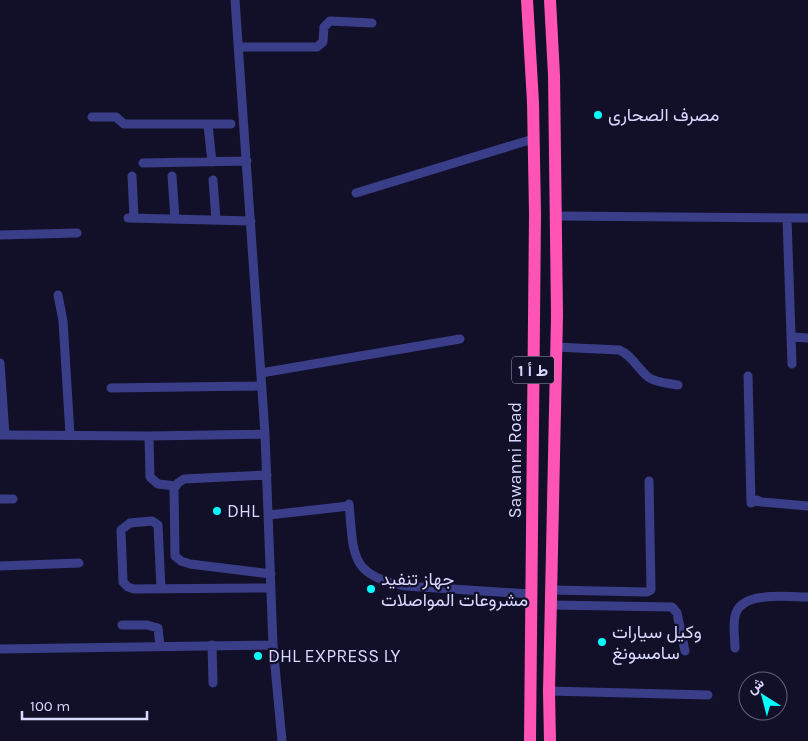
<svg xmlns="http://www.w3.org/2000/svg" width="808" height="741" viewBox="0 0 808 741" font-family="Karla,Vazirmatn,sans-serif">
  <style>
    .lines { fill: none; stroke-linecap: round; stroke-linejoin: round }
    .minor { stroke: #3a3e89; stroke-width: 9 }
    .highway { stroke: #ff53b5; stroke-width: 12 }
    .poi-dot { fill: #04fcff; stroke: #121029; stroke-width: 2 }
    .labels { text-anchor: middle; stroke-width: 4.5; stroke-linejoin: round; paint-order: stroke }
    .shield { fill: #121029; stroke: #9d9cbf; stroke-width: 1 }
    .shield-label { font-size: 16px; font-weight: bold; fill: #d9d8ff }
    .poi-label { font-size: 18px; fill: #d9d8ff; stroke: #121029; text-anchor: start }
    .street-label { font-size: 18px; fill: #d9d8ff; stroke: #121029 }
  </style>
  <rect width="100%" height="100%" fill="#121029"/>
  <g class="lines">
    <path class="minor" d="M 235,0 L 265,434 L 273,645 L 282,741
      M 239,47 L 317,47 L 323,42 L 324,27 L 330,21 L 372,23
      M 92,117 L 116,117 L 124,124 L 231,124
      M 208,125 L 212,162
      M 143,163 L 247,161
      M 132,176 L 134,218
      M 172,176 L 175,219
      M 213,180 L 216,220
      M 356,193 L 533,139
      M 557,216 L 808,218
      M 128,218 L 251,221
      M 787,218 L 792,364
      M 0,235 L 77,233
      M 58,295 L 63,321 L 70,435
      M 791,337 L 808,338
      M 556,347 L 619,350 C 632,355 637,368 648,377 C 656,383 668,383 678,385
      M 0,363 L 5,435
      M 261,373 L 460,339
      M 748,376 L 751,503 L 757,500 L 761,502 L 808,506
      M 111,388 L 262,386
      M 0,435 L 149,436 L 265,434
      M 149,436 L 150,477 L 158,484 L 176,486
      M 267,475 L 184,479 L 178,483 L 174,489 L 175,556 L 181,561 L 190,564 L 271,574
      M 0,499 L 13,499
      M 349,504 C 354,553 348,576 406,586 L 531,594
      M 269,515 L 349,506
      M 0,566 L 79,563
      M 161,589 L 158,525 L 152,521 L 130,523 L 121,530 L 123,582 L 128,587 L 134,589 L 271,588
      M 551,590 L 647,592 L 651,590 L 649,481
      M 551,605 L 672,607 L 677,613 L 685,651
      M 122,625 L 147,625 L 158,628 L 160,646
      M 212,645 L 213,683
      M 735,648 C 735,637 732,623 736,613 C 744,591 789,597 808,597
      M 0,649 L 273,645
      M 549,691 L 708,695"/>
    <path class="highway" d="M 527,0 L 533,102 L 535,214 L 530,741
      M 550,741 L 549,691 L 557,316 L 554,75 L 550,0"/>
  </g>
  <g class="poi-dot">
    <circle cx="598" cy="115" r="5"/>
    <circle cx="217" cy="511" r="5"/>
    <circle cx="371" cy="589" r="5"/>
    <circle cx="602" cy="642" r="5"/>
    <circle cx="258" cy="656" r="5"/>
  </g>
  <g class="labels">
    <rect class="shield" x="512" y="356.5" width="42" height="27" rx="4"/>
    <g class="shield-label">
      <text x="533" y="376">ط أ 1</text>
    </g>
    <g class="poi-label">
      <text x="608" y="121">مصرف الصحارى</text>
      <text x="227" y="517">DHL</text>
      <text x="381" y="585">جهاز تنفيد<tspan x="381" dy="21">مشروعات المواصلات</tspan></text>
      <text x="612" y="638">وكيل سيارات<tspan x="612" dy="21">سامسونغ</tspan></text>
      <text x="268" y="662">DHL EXPRESS LY</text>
    </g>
    <g class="street-label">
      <text transform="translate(515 460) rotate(-90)" y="6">Sawanni Road</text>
    </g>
  </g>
  <g transform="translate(763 696) rotate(324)"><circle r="24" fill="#121029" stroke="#62607f"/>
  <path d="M0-4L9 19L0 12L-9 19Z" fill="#04fcff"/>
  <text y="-8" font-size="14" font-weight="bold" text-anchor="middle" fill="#d9d8ff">ش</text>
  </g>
  <path d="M22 711v8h125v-8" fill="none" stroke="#d9d8ff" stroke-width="2.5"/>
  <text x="30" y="711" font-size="15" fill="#d9d8ff" stroke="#121029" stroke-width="4" paint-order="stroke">100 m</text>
</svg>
